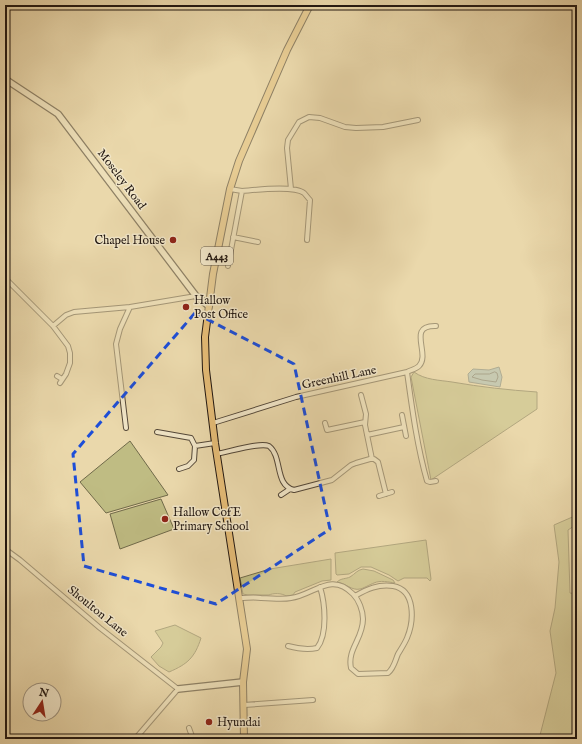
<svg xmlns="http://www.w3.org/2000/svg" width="582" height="744" viewBox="0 0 582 744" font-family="'IM FELL English',serif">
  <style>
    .green { fill: #bfbc83; stroke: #706a4a }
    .water { fill: #9eb6b6; stroke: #6c7674 }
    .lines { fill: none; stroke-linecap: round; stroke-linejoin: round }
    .shore { stroke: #606664; stroke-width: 1 }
    .street-casing { stroke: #534738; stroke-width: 6 }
    .secondary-casing { stroke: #211711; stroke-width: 8 }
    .primary-casing { stroke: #211711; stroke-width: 8 }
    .street { stroke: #f1e6c8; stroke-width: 4 }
    .secondary { stroke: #f1e6c8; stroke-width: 5.5 }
    .primary { stroke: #e5bc76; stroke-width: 6 }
    .marked { fill: none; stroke: #1d4ed8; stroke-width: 3; stroke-dasharray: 8 5; stroke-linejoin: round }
    .poi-dot { fill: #8f2418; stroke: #f1e6c8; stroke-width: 1.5 }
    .labels { text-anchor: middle; stroke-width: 3; stroke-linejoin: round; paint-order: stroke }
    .shield { fill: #f1e6c8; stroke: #5f5548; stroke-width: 1 }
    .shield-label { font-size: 11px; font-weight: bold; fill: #211711 }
    .street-label { font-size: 12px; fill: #211711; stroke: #f1e6c8 }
    .poi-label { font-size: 12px; fill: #211711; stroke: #f1e6c8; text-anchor: start }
  </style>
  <rect width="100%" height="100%" fill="#ead8ab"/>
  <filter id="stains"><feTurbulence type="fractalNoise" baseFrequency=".005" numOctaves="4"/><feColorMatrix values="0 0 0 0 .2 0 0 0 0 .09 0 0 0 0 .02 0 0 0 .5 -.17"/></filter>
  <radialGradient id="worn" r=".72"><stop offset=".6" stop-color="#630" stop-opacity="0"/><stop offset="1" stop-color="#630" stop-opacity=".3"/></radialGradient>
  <path class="green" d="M 414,372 C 425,380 439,380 452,382 C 481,387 508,390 537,392 L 537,409 L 431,480 L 411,377 Z
    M 130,441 L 168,495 L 106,513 L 80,482 Z
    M 161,499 L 174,529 L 120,549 L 110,514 Z
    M 577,515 L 577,524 L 568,530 L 570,593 L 577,594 L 577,739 L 539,739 L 556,673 L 550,631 L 555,608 L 559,562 L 554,525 Z
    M 426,540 L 431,579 L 430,581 L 427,578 L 404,578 L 398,581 L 389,575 L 371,567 L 361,567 L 349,574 L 337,575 L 336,574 L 335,553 Z
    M 331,559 L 331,580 L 322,581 L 295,592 L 293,595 L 286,596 C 282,593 273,593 269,595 L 248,595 L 243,594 L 240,578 L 270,569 Z
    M 363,569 L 374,571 L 393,580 L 395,583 C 389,582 380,580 374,583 C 371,584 362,589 360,589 C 352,591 345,583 337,582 C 341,578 346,579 350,577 C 355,574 357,570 363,569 Z
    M 175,625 L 201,638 C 195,657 188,664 169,672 L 159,666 L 151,657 L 161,647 L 163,643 L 155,631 Z"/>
  <path class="water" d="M 499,367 L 502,377 L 500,387 L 469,382 L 468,374 L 473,369 L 489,370 Z"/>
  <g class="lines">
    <path class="shore" d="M 495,372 L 497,373 L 498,377 L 496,382 L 482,380 L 472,377 L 475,374 L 489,374 Z"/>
    <defs>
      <path id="street" d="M 291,189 L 287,148 L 288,140 L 299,122 L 309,117 L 320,118 L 345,127 L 356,128 L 383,127 L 418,120
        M 242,191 C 255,190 294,185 304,193 C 306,195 308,198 310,200 L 307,240
        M 233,237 L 258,242
        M 228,266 L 242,191 L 230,189
        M 8,281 L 53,326 L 68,346 L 70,353 L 70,363 L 66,374 L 60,383
        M 53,326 L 66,315 L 74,312 L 130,307
        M 407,372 C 412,408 417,446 427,481 L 430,482 L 436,481
        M 57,376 L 62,379
        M 361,395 L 366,414 L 365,425 L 372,459
        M 402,415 L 406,436
        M 213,423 L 296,397 L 407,372 C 411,370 416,369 419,366 C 431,354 406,325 436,326
        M 325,423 L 327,430 L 365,422
        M 126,428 L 116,344 L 120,329 L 130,307 L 196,296
        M 157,432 L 191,438 L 195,446 L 215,443
        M 367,435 L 404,427
        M 216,454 C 229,452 259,442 269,446 C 283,457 274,485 294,490 L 332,480 L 351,465 L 356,463 L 370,459 L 374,459 L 378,462 L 386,494
        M 179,469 L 188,466 L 194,460 L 195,446
        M 281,495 L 290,489
        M 379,496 L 392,492
        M 5,549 L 20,560 L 100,628 L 178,689 L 135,739
        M 240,598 C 247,598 254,597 261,598 C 272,598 281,600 291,598 C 314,595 331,571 353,594 C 359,600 363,611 363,619 C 363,639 347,649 351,668 L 358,674 L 388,673 C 394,668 395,661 398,654 C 401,649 405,643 407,638 C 414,621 416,590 393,586 C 378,584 367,589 355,596
        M 288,646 C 299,649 307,650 317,648 C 328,634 325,603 320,587
        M 244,705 L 313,700
        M 189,728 L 193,739"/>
      <path id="secondary" d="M 5,79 L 58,114 L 196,296 L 209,306
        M 178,689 L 243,682"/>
      <path id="primary" d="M 244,739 L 243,682 L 247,649 L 215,443 L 206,370 L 205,337 L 213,274 L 230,189 L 239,161 L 287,50 L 310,5"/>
    </defs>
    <use href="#street" class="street-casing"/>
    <use href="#secondary" class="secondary-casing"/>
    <use href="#primary" class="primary-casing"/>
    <use href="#street" class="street"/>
    <use href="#secondary" class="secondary"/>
    <use href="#primary" class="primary"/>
  </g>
  <path d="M0 0H582V744H0ZM 195,313 L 294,364 L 330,529 L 216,604 L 84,566 L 73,454 Z" fill="#ead8ab" fill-opacity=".55" fill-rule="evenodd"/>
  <path class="marked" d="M 195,313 L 294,364 L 330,529 L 216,604 L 84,566 L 73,454 Z"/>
  <g class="poi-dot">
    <circle cx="173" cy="240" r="4"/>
    <circle cx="186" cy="307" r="4"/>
    <circle cx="165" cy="519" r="4"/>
    <circle cx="209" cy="722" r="4"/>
  </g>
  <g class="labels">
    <rect class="shield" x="201" y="247" width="32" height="18" rx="3"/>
    <g class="shield-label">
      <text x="217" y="260">A443</text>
    </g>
    <g class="street-label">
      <text transform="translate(122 179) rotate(53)" y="4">Moseley Road</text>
      <text transform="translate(339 377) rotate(-12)" y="4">Greenhill Lane</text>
      <text transform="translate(98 611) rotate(39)" y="4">Shoulton Lane</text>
    </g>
    <g class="poi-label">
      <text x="165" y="244" text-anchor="end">Chapel House</text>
      <text x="194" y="304">Hallow<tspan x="194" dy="14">Post Office</tspan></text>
      <text x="173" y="516">Hallow CofE<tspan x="173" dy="14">Primary School</tspan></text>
      <text x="217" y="726">Hyundai</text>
    </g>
  </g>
  <rect width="582" height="744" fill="none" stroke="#ead8ab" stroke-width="20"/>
  <rect x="6" y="6" width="570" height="732" fill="none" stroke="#211711" stroke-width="2"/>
  <rect x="10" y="10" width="562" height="724" fill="none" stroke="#211711"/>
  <g transform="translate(42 702) rotate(12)"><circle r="19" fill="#f1e6c8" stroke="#9e937f"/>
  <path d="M0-3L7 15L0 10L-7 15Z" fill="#8f2418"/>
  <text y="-6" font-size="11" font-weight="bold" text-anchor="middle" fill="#211711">N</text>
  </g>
  <rect width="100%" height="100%" filter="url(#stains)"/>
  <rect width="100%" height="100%" fill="url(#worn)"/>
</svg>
